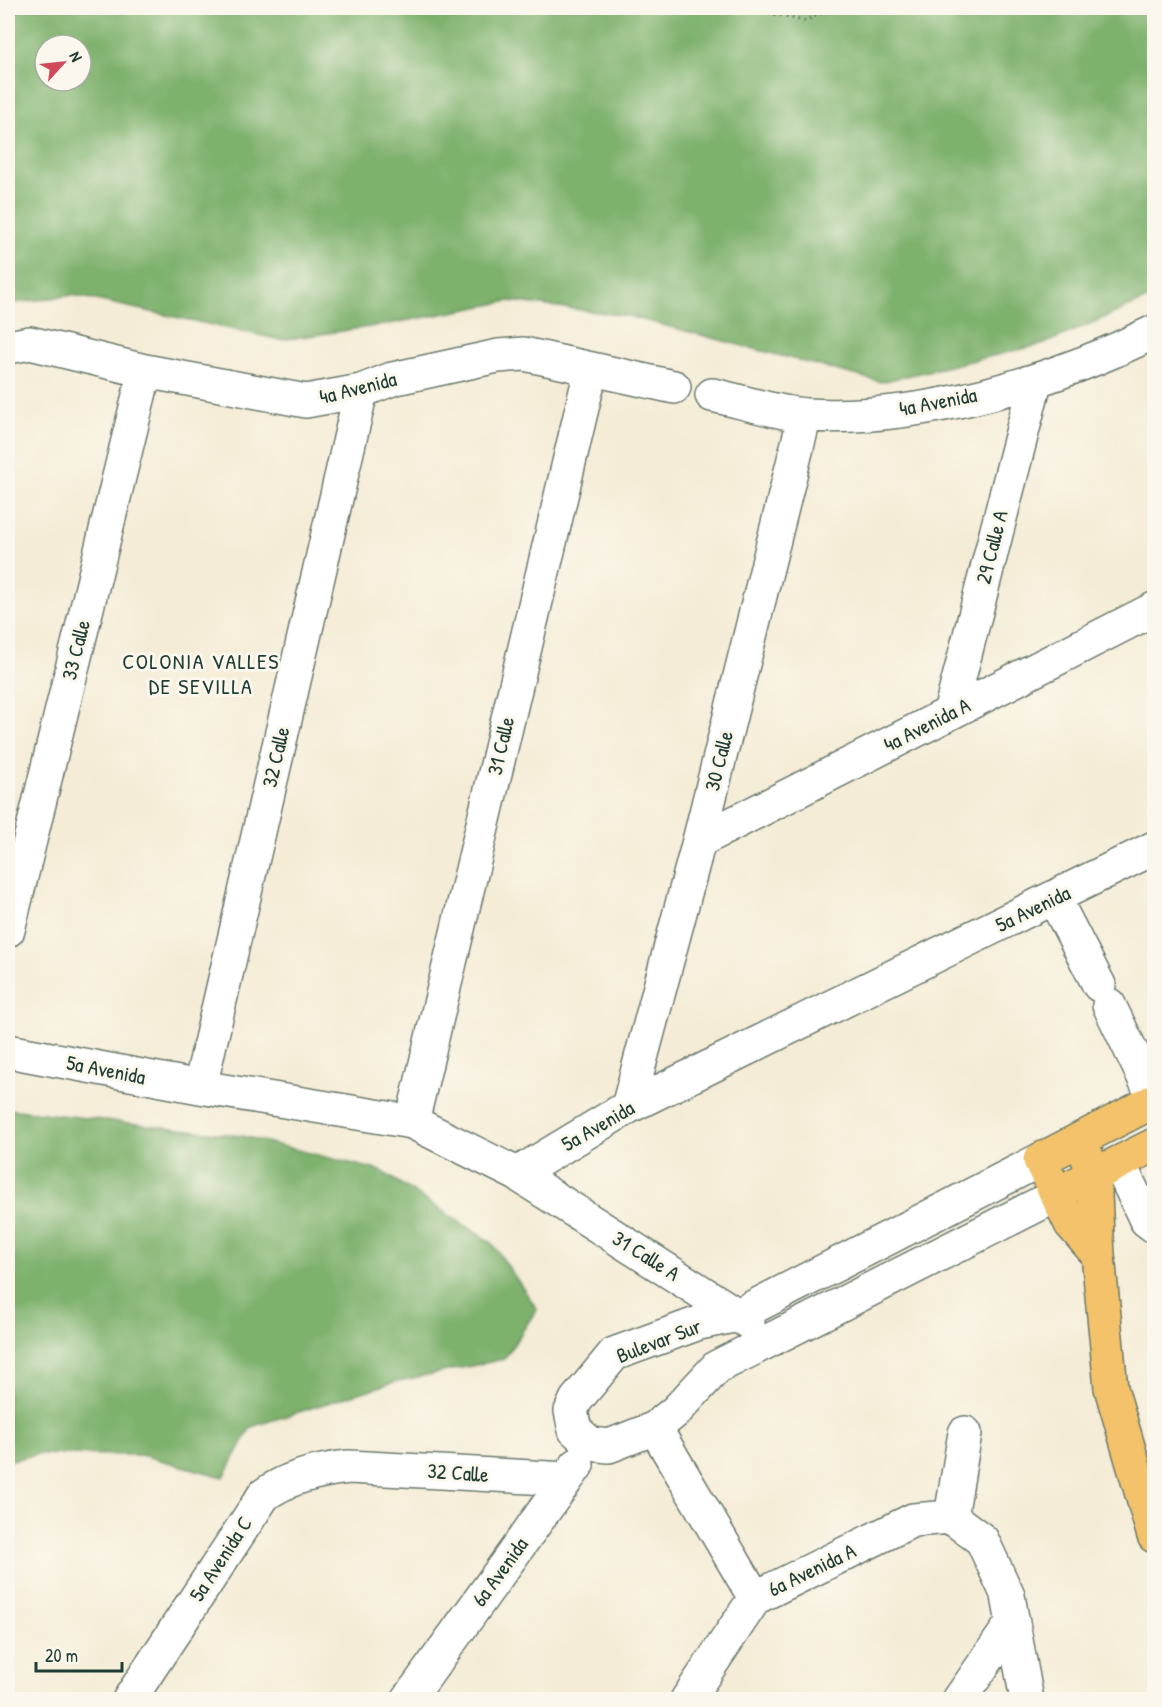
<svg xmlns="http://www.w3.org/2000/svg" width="1162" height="1707" viewBox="0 0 1162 1707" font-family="'Patrick Hand',sans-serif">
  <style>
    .forest { fill: #7db16c; stroke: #4e7750; stroke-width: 1.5; fill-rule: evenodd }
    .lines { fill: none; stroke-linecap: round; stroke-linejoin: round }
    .minor-casing { stroke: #6a7a6d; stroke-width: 36 }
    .major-casing { stroke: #6a7a6d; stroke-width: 36 }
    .path { stroke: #6a7a6d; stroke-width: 4; stroke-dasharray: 1.5 4.5; stroke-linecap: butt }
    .minor { stroke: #fff; stroke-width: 33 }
    .major { stroke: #f3c26a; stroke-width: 33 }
    .labels { text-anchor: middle; stroke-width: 6; stroke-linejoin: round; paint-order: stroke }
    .street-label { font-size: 21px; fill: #1f3d34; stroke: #fbf7ec }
    .neighbourhood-label { font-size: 22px; letter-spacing: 1.5px; fill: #1f3d34; stroke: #fbf7ec }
  </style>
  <rect width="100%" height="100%" fill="#fbf7ec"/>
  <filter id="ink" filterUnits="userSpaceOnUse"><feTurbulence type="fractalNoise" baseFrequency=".0167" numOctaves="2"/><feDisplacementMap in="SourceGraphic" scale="12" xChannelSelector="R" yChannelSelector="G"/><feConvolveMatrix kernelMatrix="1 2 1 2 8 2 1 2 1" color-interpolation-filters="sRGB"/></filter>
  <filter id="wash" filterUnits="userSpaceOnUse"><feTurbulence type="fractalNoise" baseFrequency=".008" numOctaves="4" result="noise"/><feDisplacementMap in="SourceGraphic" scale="24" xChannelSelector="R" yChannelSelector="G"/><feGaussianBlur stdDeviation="1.35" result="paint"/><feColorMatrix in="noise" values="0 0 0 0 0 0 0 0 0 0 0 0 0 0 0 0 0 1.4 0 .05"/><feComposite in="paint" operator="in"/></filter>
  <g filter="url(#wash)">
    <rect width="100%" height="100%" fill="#f4ecd6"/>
    <path class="forest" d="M 8,8 L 1154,8 L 1154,296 L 1044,344 L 881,382 L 628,316 L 510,301 L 389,324 L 281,340 L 73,295 L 8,304 ZM 45,45 L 81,45 L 81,81 L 45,81 Z
      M 8,1109 L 242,1136 L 381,1171 L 492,1243 L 537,1309 L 504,1359 L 394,1382 L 251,1427 L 224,1477 L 141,1455 L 38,1454 L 8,1461 Z"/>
  </g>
  <g filter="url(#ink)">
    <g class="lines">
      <defs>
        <path id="minor" d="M 8,347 L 30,343 L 145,371 L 306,401 L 361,391 L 392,379 L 498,356 L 524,354 L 674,387
          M 712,395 C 742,401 775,413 806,415 C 922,421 1051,383 1154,332
          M 950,713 L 1035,382
          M 699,841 L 1154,609
          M 1054,898 L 1099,985
          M 8,930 L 145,371
          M 1109,1005 L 1154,1098
          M 8,1051 L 200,1087 L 412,1122 L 517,1174 L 748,1322
          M 200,1087 L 361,391
          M 628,1107 L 699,841 L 805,415
          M 412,1122 L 591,370
          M 1040,1160 L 738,1315 L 699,1323 L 614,1354 L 576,1400 L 571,1411 L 575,1430 L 591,1444 L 609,1446 L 655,1428 L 676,1411 L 717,1367 L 1057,1195
          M 1119,1163 L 1146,1220 L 1154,1226
          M 517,1174 L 628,1107 L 1154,848
          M 655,1428 L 755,1598
          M 951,1517 L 965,1433
          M 129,1700 L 264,1495 C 288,1477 320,1470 349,1467 L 567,1479
          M 408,1700 L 577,1465
          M 687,1700 L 755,1598 L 913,1520 L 951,1517 L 982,1540 L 1008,1596 L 1027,1700
          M 959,1700 L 1013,1622"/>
        <path id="major" d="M 1081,1141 L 1094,1174 L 1098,1255 L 1111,1388 L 1154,1536
          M 1074,1185 L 1154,1145
          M 1098,1255 L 1071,1224 L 1040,1160 L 1154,1101"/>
      </defs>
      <use href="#minor" class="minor-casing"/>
      <use href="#major" class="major-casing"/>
      <path class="path" d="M 751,8 L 805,21 L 832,8"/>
      <use href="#minor" class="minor"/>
      <use href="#major" class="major"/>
    </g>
  </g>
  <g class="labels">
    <g class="street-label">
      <text transform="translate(358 388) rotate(-14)" y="7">4a Avenida</text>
      <text transform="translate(938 402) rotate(-11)" y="7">4a Avenida</text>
      <text transform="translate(992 547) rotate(-76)" y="7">29 Calle A</text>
      <text transform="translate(76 650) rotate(-76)" y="7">33 Calle</text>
      <text transform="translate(927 725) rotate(-27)" y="7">4a Avenida A</text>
      <text transform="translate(501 746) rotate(-77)" y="7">31 Calle</text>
      <text transform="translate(276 757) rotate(-77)" y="7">32 Calle</text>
      <text transform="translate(719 761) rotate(-76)" y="7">30 Calle</text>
      <text transform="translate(1033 909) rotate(-26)" y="7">5a Avenida</text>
      <text transform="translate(106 1070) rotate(11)" y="7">5a Avenida</text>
      <text transform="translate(598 1126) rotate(-30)" y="7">5a Avenida</text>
      <text transform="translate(646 1256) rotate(32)" y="7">31 Calle A</text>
      <text transform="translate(659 1341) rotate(-21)" y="7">Bulevar Sur</text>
      <text transform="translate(458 1473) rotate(4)" y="7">32 Calle</text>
      <text transform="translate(221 1559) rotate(-57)" y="7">5a Avenida C</text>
      <text transform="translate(812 1570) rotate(-26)" y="7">6a Avenida A</text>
      <text transform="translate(500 1572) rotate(-54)" y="7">6a Avenida</text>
    </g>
    <g class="neighbourhood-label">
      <text x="201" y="669">COLONIA VALLES<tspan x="201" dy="25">DE SEVILLA</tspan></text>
    </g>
  </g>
  <rect width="1162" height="1707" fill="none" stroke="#fbf7ec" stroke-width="30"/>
  <g transform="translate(63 63) rotate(63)"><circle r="28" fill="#fbf7ec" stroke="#a3ada2" stroke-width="1.5"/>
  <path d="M0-4.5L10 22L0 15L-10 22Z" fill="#d1495b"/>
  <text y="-9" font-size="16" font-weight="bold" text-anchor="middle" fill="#1f3d34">N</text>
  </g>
  <path d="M36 1662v9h86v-9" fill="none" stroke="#1f3d34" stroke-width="3"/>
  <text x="45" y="1662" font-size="18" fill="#1f3d34" stroke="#fbf7ec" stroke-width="4.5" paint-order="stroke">20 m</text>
</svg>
